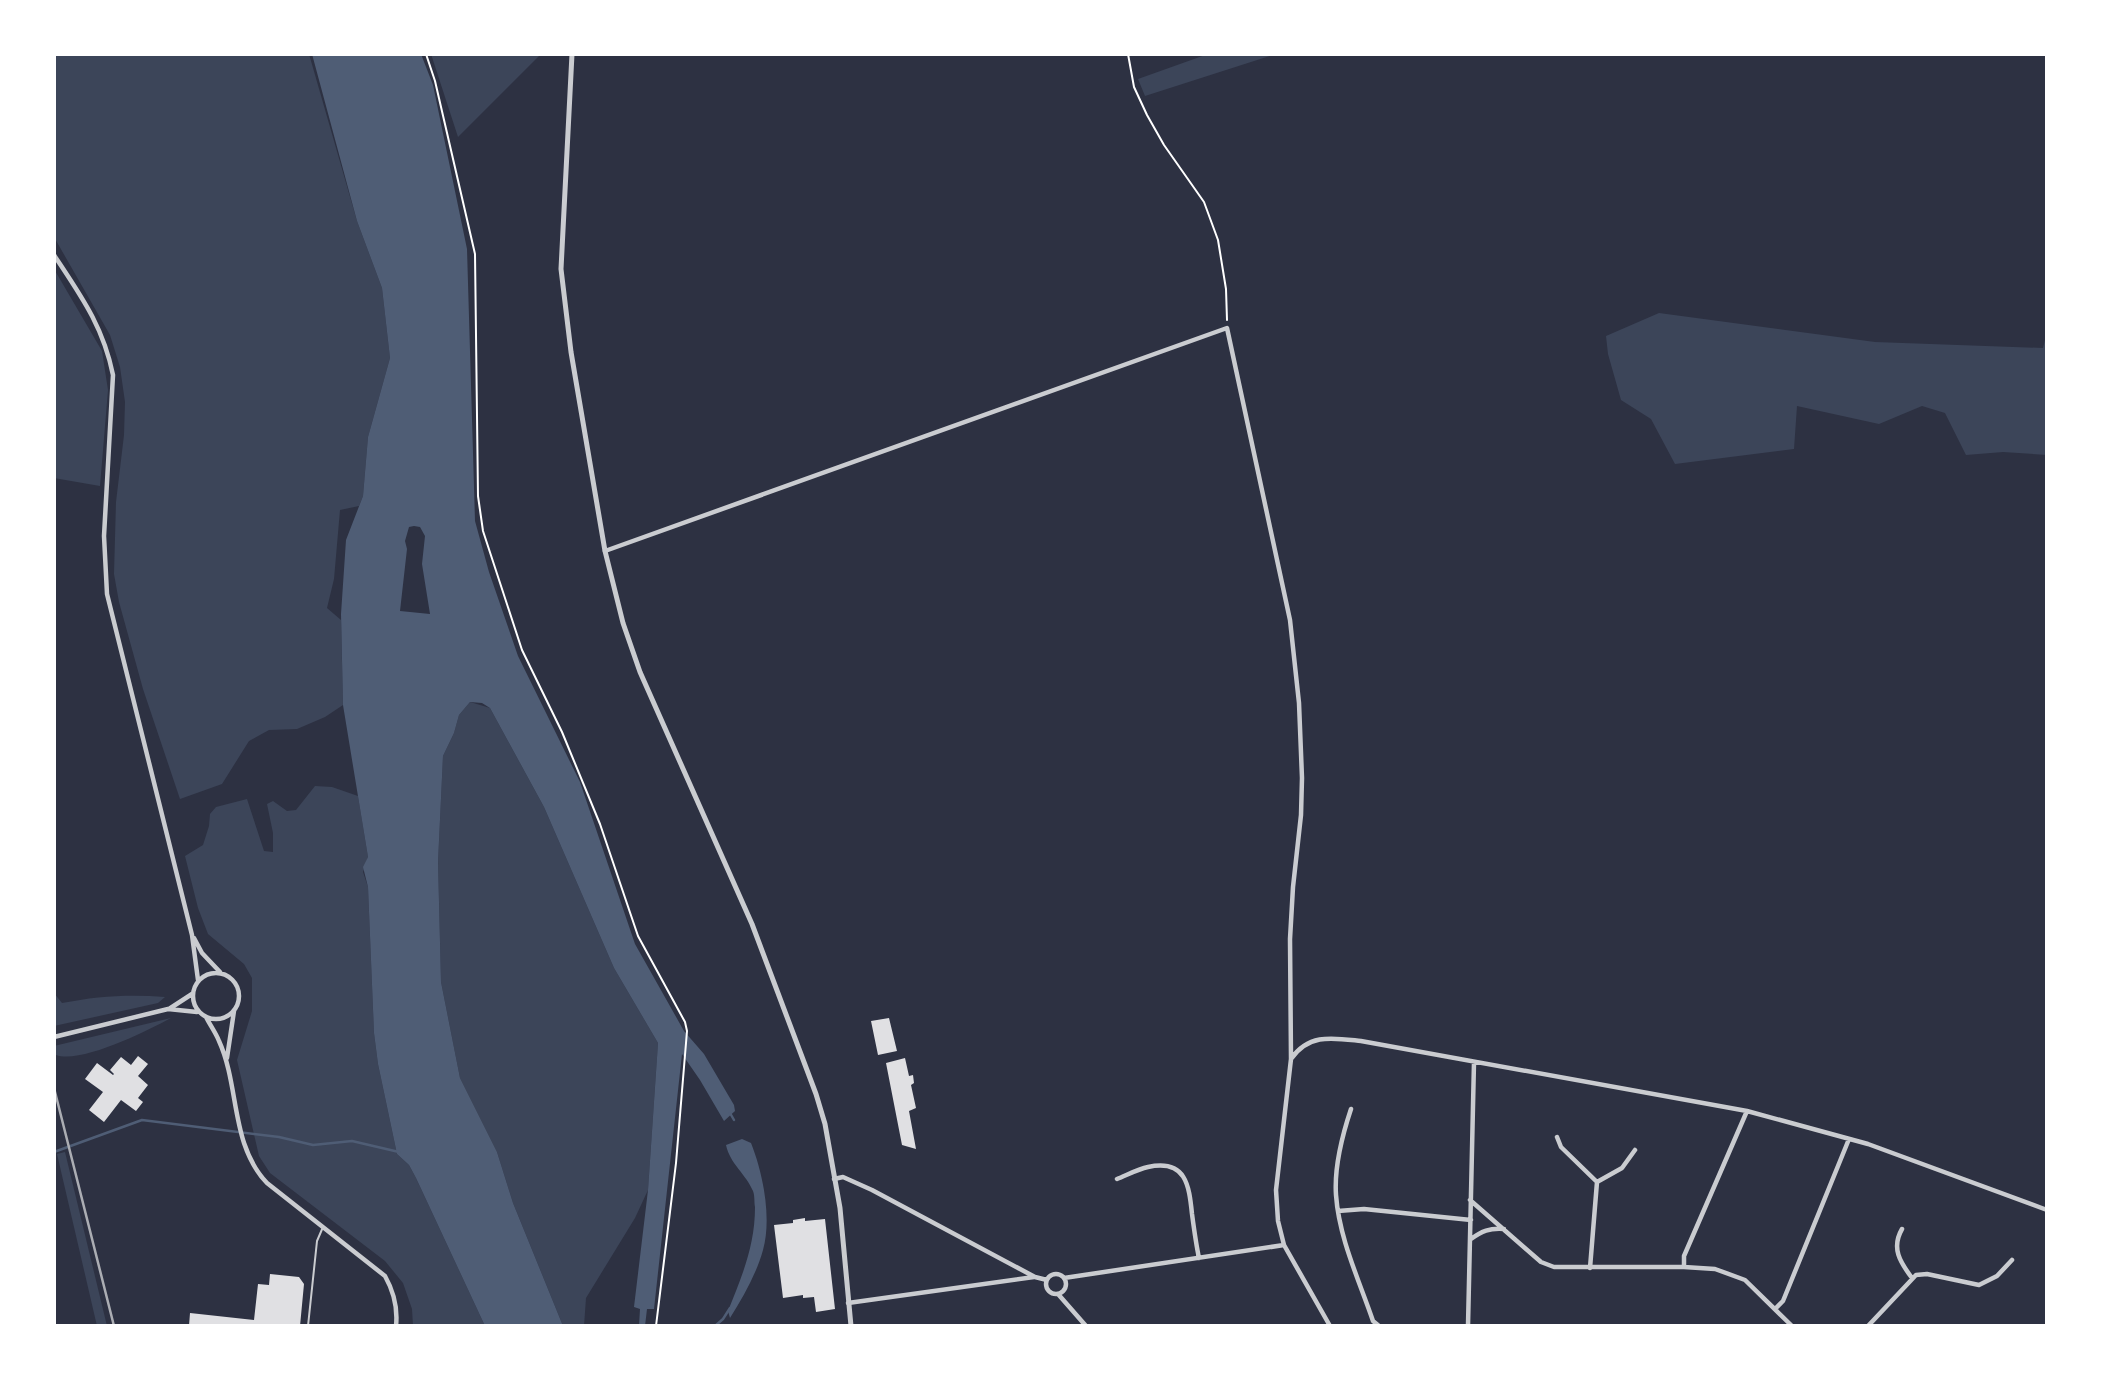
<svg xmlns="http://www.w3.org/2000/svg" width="2101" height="1380" viewBox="0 0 2101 1380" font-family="'PT Serif',serif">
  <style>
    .green { fill: #3c4559 }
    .water { fill: #4f5d75; fill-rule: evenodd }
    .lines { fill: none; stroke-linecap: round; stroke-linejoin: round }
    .stream { stroke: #4f5d75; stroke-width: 2.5 }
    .building { fill: #e0e0e3 }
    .path { stroke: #fff; stroke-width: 2 }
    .service { stroke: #caccd0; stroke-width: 2 }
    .minor { stroke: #caccd0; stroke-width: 4.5 }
    .tertiary { stroke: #caccd0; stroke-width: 5 }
    .rail { stroke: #abadb3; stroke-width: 2.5 }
  </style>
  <rect width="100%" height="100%" fill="#2d3142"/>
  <path class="green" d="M 54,54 L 309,54 L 357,221 L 382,288 L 390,358 L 368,437 L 363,496 L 359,506 L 340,510 L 334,579 L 327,608 L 341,620 L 343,705 L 325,717 L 297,729 L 269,730 L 249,741 L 222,784 L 180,799 L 143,689 L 119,602 L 114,574 L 116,502 L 124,435 L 125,402 L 120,367 L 110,335 L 54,237 Z
    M 431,54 L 538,54 L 539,56 L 458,137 Z
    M 1208,54 L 1276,54 L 1145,96 L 1138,79 Z
    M 54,269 L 102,351 L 108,390 L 100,486 L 54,478 Z
    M 1659,313 L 1875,342 L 2043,348 L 2047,332 L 2047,455 L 2003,452 L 1966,455 L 1945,413 L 1922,406 L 1879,424 L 1797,406 L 1794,449 L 1675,464 L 1651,419 L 1621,400 L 1608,354 L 1606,336 Z
    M 470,702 L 490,708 L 544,807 L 614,968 L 658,1043 L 648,1190 L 635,1218 L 586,1298 L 584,1326 L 563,1326 L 513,1203 L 497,1152 L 460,1078 L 441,982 L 438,862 L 443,756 L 454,733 L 459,715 Z
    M 315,786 L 332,787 L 358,796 L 368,857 L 363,872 L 368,887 L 374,1033 L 378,1064 L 397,1154 L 409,1165 L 416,1178 L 485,1326 L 413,1326 L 412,1309 L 403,1283 L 385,1261 L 270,1173 L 259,1156 L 237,1060 L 252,1011 L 252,978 L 244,964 L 208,934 L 198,908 L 185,856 L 203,845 L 209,826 L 210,814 L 216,807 L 247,799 L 264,851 L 273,852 L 273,833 L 267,804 L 273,801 L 287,811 L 296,810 Z
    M 54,993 L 62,1003 C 97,996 130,994 165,997 L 158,1003 L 54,1026 Z
    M 171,1018 C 147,1031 81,1064 56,1055 L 54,1046 Z
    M 65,1152 L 107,1326 L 97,1326 L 57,1154 Z"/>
  <path class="water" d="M 312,54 L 421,54 L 433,85 L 467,249 L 475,521 L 489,572 L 518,656 L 580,782 L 635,944 L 684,1031 L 704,1054 L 734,1105 L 735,1111 L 724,1121 L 700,1080 L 682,1054 L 654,1309 L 647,1309 L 645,1326 L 639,1326 L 640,1309 L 634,1307 L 648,1190 L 658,1043 L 614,968 L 544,807 L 490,708 L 482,703 L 470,702 L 459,715 L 454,733 L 443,756 L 438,862 L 441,982 L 460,1078 L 497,1152 L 513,1203 L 563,1326 L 485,1326 L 416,1178 L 409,1165 L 397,1154 L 378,1064 L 374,1033 L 368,887 L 363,867 L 368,857 L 343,705 L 341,614 L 346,540 L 363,496 L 368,437 L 390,358 L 382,288 L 357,221 ZM 414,526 L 420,527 L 425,536 L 422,564 L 430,614 L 400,611 L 407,549 L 405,541 L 409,527 Z
    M 742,1139 L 751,1143 C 763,1173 772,1218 763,1250 C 756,1275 743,1297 730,1318 L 728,1311 C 742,1276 755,1246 755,1207 C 754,1202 755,1196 753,1191 C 746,1174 730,1164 726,1145 Z"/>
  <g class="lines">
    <path class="stream" d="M 730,1113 L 734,1120
      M 54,1152 L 142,1120 L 279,1137 L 313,1145 L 352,1141 L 399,1152
      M 715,1326 L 723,1319 L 730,1308"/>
  </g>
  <path class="building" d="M 889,1018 L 897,1051 L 878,1055 L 871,1021 Z
    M 138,1056 L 148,1064 L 138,1076 L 148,1085 L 138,1098 L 143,1102 L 136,1111 L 121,1100 L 104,1122 L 89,1110 L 103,1092 L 85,1079 L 97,1063 L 113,1075 L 114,1074 L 110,1070 L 121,1057 L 131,1065 Z
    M 905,1058 L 909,1076 L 913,1075 L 914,1083 L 911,1085 L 916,1108 L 909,1111 L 916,1149 L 902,1145 L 886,1063 Z
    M 805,1218 L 805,1221 L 825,1219 L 835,1309 L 816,1312 L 814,1297 L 803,1298 L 803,1295 L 783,1298 L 774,1225 L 793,1223 L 793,1220 Z
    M 270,1274 L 299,1277 L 304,1284 L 300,1326 L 189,1326 L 190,1313 L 254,1320 L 258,1284 L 269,1285 Z"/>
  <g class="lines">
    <path class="path" d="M 426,54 L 435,81 L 475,254 L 478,496 L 483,531 L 522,650 L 562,732 L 600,824 L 638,936 L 685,1022 L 687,1031 L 676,1163 L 656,1326
      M 1128,54 L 1134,87 L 1147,115 L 1164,145 L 1204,202 L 1218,240 L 1226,289 L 1227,320"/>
    <path class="service" d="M 308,1326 L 317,1241 L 323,1227"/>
    <path class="minor" d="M 54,255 C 81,296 103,326 113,375 L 104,536 L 107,594 L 192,935 L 198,980
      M 605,551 L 1227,328 L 1290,620 L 1299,703 L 1302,778 L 1301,815 L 1293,887 L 1290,939 L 1291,1059
      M 194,938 L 202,953 L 220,972
      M193 996a23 23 0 1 1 46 0a23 23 0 1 1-46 0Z
      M 169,1009 L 192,994
      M 206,1017 C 210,1025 216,1033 219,1041 C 240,1087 230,1144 267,1183 L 385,1276 C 394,1292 398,1307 396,1326
      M 54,1037 L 168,1009 L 197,1012
      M 227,1058 L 234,1011
      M 1351,1109 C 1342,1136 1334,1166 1336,1195 C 1339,1238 1359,1280 1373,1321 L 1379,1326
      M 1557,1137 L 1561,1147 L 1597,1182 L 1590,1268
      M 834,1179 L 843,1177 L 872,1190 L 1035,1277 L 1047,1280
      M 1117,1179 C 1127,1175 1138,1169 1148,1167 C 1186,1159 1189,1185 1192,1214 C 1194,1229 1196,1244 1199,1258
      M 1597,1182 L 1622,1168 L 1635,1150
      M 1470,1200 L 1541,1262 L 1554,1267 L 1684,1267 L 1715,1269 L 1745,1280 L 1792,1326
      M 1338,1211 L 1364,1209 L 1471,1220
      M 1902,1229 C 1891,1248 1900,1262 1912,1278
      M 1471,1239 C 1482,1231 1489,1228 1504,1229
      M 1684,1267 L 1684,1256 L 1747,1111
      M1046 1284a10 10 0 1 1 20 0a10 10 0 1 1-20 0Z
      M 1064,1278 L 1284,1245
      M 1058,1294 L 1086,1326
      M 848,1303 L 1034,1277
      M 1776,1308 L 1783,1301 L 1849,1139
      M 1330,1326 L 1284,1245 L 1278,1221 L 1276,1190 L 1291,1059 C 1309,1033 1333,1038 1361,1041 L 1747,1111 L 1868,1144 L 2047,1210
      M 1468,1326 L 1474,1062
      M 1868,1326 L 1916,1275 L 1927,1274 L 1979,1285 L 1997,1276 L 2012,1260"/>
    <path class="tertiary" d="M 572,54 L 561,269 L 571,352 L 605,551 L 623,623 L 640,672 L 752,924 L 816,1094 L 825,1124 L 840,1208 L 851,1326"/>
    <path class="rail" d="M 54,1088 L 114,1326"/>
  </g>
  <rect width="2101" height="1380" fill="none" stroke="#ffffff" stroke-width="112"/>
</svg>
